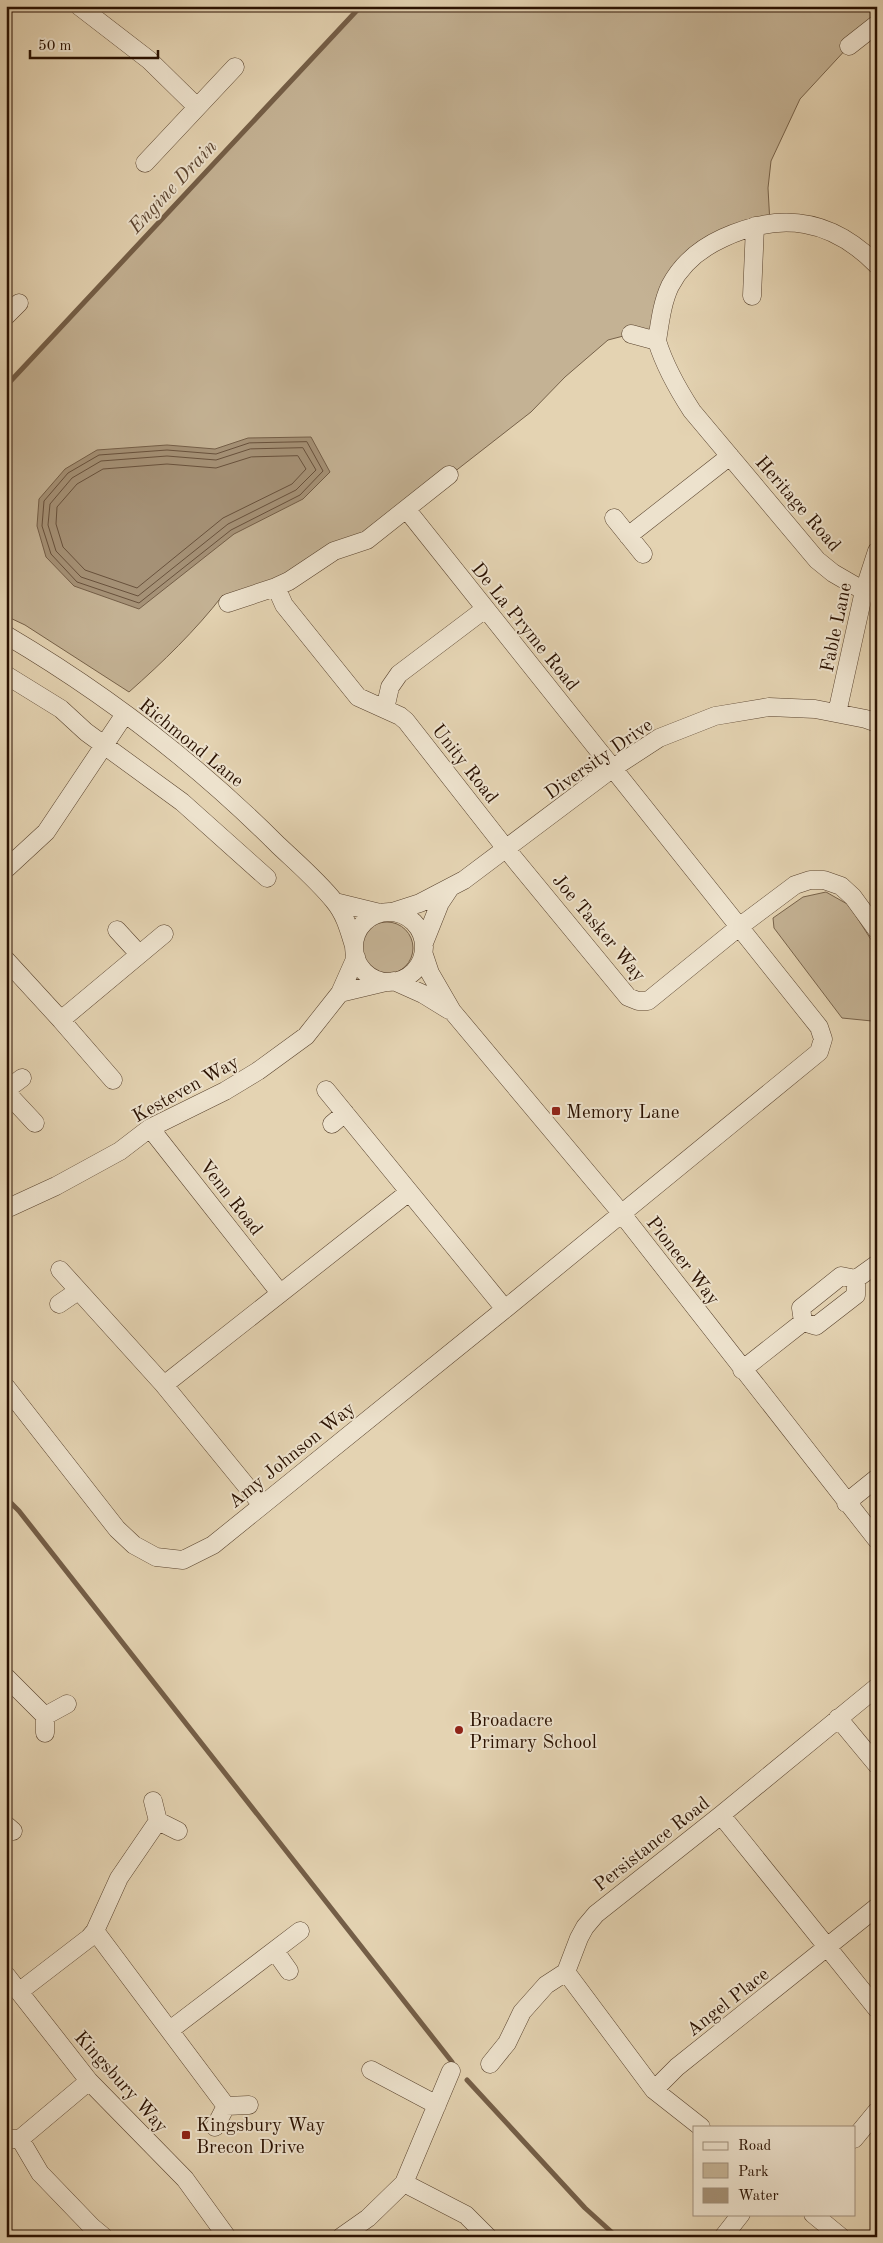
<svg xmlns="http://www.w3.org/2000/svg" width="883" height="2243" viewBox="0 0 883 2243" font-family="'Old Standard TT',serif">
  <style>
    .green { fill: #c4b294; stroke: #77624a }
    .water { fill: #a59176; stroke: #745e47 }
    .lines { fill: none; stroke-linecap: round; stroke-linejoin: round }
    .shore { stroke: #68513c; stroke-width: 1 }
    .stream { stroke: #745e47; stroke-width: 5 }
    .minor-casing { stroke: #58422d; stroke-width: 19 }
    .minor { stroke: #ede2cd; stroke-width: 18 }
    .poi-dot { fill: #8f2418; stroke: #ede2cd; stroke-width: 2 }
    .labels { text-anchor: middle; stroke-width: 4; stroke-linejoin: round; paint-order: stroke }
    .street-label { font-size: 19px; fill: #2a1101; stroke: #ede2cd }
    .poi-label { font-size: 19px; fill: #2a1101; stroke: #ede2cd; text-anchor: start }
    .water-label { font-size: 20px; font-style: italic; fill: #5b4430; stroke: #ede2cd }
  </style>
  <rect width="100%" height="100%" fill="#e4d3b2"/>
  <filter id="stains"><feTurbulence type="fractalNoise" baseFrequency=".004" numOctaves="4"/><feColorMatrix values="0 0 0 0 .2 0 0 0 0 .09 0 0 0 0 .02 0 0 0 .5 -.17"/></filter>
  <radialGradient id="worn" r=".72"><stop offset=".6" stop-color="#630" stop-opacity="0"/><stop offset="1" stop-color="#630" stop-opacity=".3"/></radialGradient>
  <path class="green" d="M 361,6 L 877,6 L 877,24 L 849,46 L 800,99 L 771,161 L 768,188 L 770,224 L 684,267 L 657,341 L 631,334 L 608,340 L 565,377 L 531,412 L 367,540 L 228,603 L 223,595 C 195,631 163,662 129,692 L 25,625 L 6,616 L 6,386 Z
    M 826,892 L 849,905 L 877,949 L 877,1027 L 872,1021 L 842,1018 L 774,928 L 773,918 L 803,897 Z
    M361 948a26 26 0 1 1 52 0a26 26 0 1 1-52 0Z"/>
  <path class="water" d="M 311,437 L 330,472 L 303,499 L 234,534 L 139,609 L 74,586 L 46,557 L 37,526 L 39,499 L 65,469 L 97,450 L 167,445 L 215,449 L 248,438 Z"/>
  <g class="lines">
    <path class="shore" d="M 307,442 L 323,471 L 300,495 L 231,530 L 139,603 L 77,582 L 51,554 L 42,526 L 44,501 L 68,473 L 99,455 L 167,450 L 216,454 L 249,443 Z
      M 303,448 L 316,470 L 296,490 L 228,524 L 138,596 L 81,577 L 56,551 L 48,525 L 50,504 L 72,478 L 101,461 L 167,456 L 216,460 L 250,449 Z
      M 298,456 L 306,469 L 292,484 L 223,518 L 137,588 L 85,570 L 63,547 L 56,524 L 57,507 L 77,484 L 103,469 L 167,464 L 216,468 L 251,457 Z"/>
    <path class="stream" d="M 6,386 L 361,6
      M 6,1498 L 19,1511 L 452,2062
      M 467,2080 L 585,2208 L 617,2237"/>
    <defs>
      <path id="minor" d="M 79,6 L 149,60 L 197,107
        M 849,46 L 877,24
        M 145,163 L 235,67
        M 752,296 L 755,226
        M 6,316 L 19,303
        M 631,334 L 657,341 C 665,367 677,388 692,411 L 817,560 L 833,573 L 864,591
        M 657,341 C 660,322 662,303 670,286 C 682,263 701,248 723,238 C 781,211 832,219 877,265
        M 614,518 L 643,554
        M 628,536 L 730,456
        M 276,587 L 284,605 L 358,697 L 400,716 L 406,721 L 507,850 L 628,997 L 638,1001 L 648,1001 L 739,927 L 795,885 L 810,880 L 824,880 L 841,886 L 853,897 L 877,930
        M 228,603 L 276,587 L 289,581 L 334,551 L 367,540 L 449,475
        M 6,635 C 106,694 196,763 278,845 C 297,863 318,881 334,901 C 345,914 349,930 354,946
        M 6,675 L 61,709 L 86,732 L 182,802 L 267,878
        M 385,709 L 390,687 L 399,674 L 485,609
        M 837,713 L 864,591 L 877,551
        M 6,869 L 46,832 L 125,714
        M 335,902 L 380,913
        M 392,912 L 420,903 L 464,880 L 613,768 L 659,738 L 715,716 L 769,707 L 815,709 L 866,719 L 877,723
        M354 947a35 35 0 1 1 70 0a35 35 0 1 1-70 0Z
        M 117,930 L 139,954
        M 424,943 L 440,903 L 450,888
        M 424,955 L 430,973 L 452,1011 L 622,1214 L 877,1540
        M 6,960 L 61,1020 L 113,1080
        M 394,981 L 423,994 L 449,1010
        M 340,993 L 386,982
        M 61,1020 L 164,934
        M 6,1090 L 22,1078
        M 326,1090 L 505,1309
        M 6,1092 L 35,1123
        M 332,1124 L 345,1113
        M 150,1128 L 280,1293
        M 6,1209 L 56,1186 L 120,1151 L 150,1128 L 225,1091 L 258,1071 L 306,1036 L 340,993 L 356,957
        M 60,1270 L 164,1385 L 262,1505
        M 59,1304 L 78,1291
        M 803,1322 L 816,1326 L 856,1295 L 856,1279 L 877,1264
        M 803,1322 L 801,1308 L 841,1276 L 856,1279
        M 742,1370 L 803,1322
        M 164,1385 L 409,1192
        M 6,1387 L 117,1529 L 134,1545 L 156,1557 L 183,1560 L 213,1545 L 505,1309 L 819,1052 L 823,1039 L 819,1027 L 407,510
        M 846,1503 L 877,1478
        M 6,1677 L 45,1716
        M 838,1718 L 877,1765
        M 45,1733 L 45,1716 L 67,1704
        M 153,1801 L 158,1821 L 178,1831
        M 721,1815 L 877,2009
        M 6,1825 L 13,1831
        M 95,1931 L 226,2106
        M 275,1951 L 289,1971
        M 566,1972 L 654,2090 L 701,2127
        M 6,1975 L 89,2081 L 185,2179 L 227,2237
        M 20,1991 L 89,1938 L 95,1931 L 119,1878 L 158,1821
        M 170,2030 L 300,1931
        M 490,2064 L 507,2043 L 522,2012 L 546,1985 L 566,1972 L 579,1938 L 585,1927 L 596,1914 L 721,1815 L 877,1687
        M 371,2070 L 437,2105
        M 654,2090 L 677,2067 L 877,1907
        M 215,2127 L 226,2106 L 249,2105
        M 6,2139 L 20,2139 L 89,2081
        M 20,2139 L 40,2173 L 92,2227 L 104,2237
        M 854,2139 L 877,2111
        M 404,2183 L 466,2215 L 488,2237
        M 813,2214 L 841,2237
        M 341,2237 L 368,2218 L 404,2183 L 451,2071
        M 723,2237 L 741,2214"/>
    </defs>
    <use href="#minor" class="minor-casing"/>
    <use href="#minor" class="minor"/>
  </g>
  <g class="poi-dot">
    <rect x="551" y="1106" width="10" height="10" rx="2.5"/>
    <circle cx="459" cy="1730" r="5"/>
    <rect x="181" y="2130" width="10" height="10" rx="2.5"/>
  </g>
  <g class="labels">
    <g class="street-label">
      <text transform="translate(799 503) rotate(49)" y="7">Heritage Road</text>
      <text transform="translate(526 626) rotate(51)" y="7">De La Pryme Road</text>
      <text transform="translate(835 627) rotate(-78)" y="7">Fable Lane</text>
      <text transform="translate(192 742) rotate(39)" y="7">Richmond Lane</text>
      <text transform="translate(598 758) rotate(-35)" y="7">Diversity Drive</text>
      <text transform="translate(466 763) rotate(52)" y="7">Unity Road</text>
      <text transform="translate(600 927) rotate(50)" y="7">Joe Tasker Way</text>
      <text transform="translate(185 1088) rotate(-29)" y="7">Kesteven Way</text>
      <text transform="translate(232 1197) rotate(52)" y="7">Venn Road</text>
      <text transform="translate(684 1260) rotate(52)" y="7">Pioneer Way</text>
      <text transform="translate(291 1454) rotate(-39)" y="7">Amy Johnson Way</text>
      <text transform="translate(651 1843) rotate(-38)" y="7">Persistance Road</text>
      <text transform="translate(727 2001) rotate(-38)" y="7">Angel Place</text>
      <text transform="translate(122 2081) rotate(48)" y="7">Kingsbury Way</text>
    </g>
    <g class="poi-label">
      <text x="566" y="1118">Memory Lane</text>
      <text x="469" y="1726">Broadacre<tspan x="469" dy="22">Primary School</tspan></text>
      <text x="196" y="2131">Kingsbury Way<tspan x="196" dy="22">Brecon Drive</tspan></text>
    </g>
    <g class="water-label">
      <text transform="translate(172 186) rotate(-47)" y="7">Engine Drain</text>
    </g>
  </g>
  <rect width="883" height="2243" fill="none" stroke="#e4d3b2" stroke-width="25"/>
  <rect x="8" y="8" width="868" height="2228" fill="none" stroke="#2a1101" stroke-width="2.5"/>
  <rect x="12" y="12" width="858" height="2218" fill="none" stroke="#2a1101"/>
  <rect x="693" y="2126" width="162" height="90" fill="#ede2cd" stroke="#9f8e7b"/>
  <rect x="703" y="2142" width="25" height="8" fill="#ede2cd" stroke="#9f8e7b"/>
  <text x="738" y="2150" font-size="15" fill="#2a1101">Road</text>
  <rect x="703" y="2163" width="25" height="15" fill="#c4b294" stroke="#9f8e7b"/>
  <text x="738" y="2176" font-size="15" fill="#2a1101">Park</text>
  <rect x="703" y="2188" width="25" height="15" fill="#a59176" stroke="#9f8e7b"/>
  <text x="738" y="2200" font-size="15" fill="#2a1101">Water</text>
  <path d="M30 50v8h128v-8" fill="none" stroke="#2a1101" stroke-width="2.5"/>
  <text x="38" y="50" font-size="15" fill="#2a1101" stroke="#ede2cd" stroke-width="4" paint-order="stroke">50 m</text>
  <rect width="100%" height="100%" filter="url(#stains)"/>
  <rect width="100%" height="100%" fill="url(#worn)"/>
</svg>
